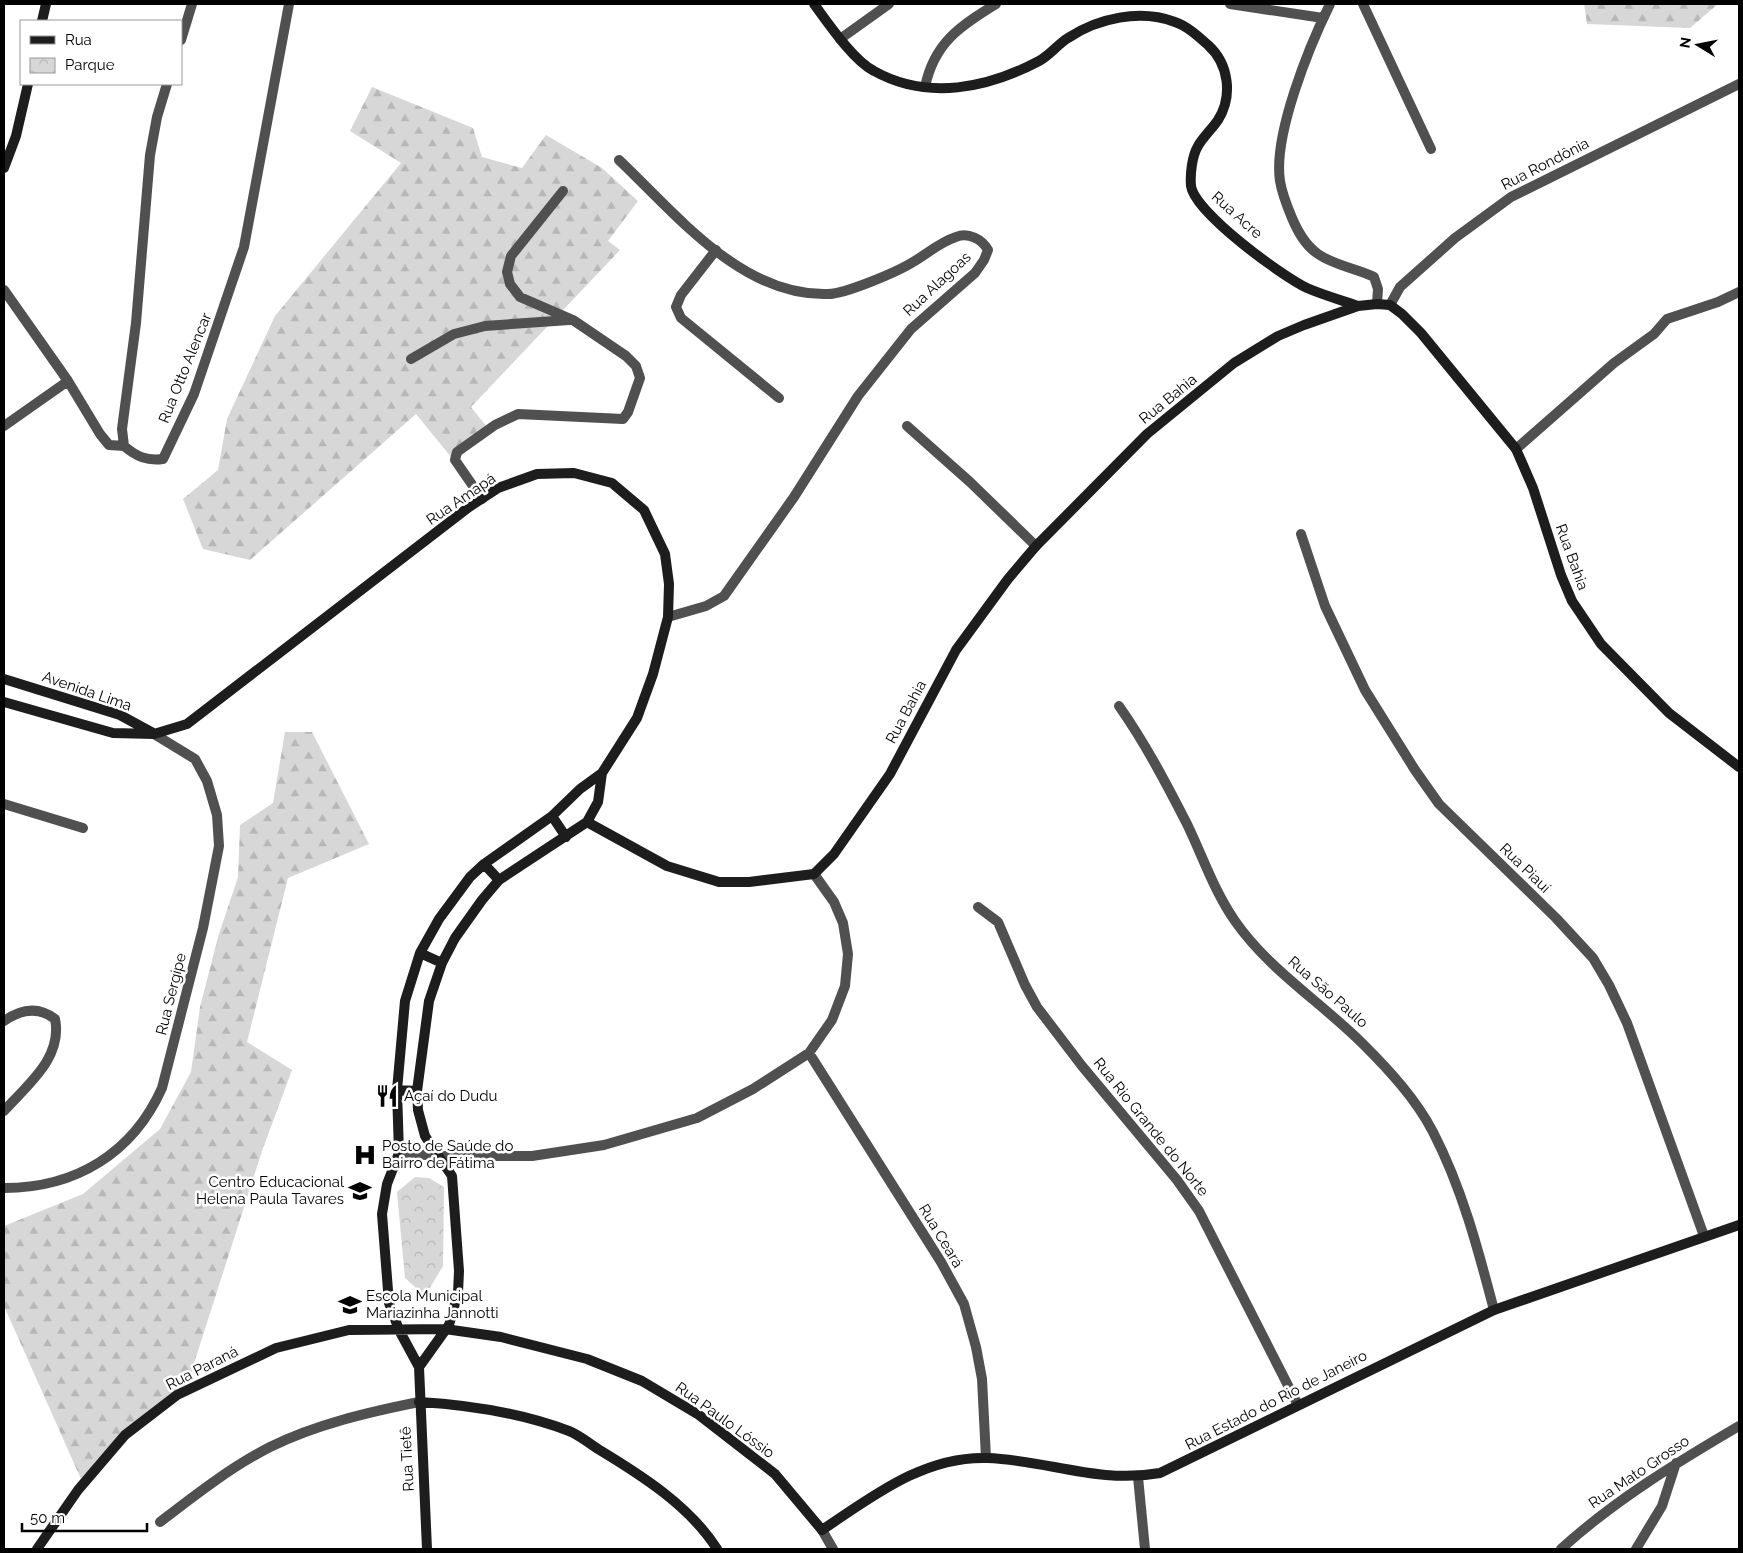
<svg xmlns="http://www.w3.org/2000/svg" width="1743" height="1553" viewBox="0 0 1743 1553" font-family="Raleway,sans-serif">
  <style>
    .forest { fill: url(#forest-firs) }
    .park { fill: url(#park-crowns) }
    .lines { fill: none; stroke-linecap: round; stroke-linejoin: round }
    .lane { stroke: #505050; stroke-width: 10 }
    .street { stroke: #505050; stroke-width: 10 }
    .secondary { stroke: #1d1d1d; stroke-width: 10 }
    .labels { text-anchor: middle; stroke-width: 5; stroke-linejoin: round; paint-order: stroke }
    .street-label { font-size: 15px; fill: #000; stroke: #fff }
    .poi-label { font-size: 15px; fill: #000; stroke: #fff; text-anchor: start }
  </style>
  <defs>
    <pattern id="forest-firs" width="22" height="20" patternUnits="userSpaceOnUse" patternTransform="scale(1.25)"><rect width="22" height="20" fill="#d7d7d7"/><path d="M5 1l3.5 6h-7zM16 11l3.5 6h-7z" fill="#b7b7b7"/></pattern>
    <pattern id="park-crowns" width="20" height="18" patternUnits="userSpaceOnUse" patternTransform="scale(1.25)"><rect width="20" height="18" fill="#d7d7d7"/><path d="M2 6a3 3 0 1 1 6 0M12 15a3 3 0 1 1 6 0" fill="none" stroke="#b7b7b7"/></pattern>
  </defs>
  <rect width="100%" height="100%" fill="#fff"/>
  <path class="forest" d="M 1584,4 L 1718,4 L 1690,28 L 1587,24 Z
    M 372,87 L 473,128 L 482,157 L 522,168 L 546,135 L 602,168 L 638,201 L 608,241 L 620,250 L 471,407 L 490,431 L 451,457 L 416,414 L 250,560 L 203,549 L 183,499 L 218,470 L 227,419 L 275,316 L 401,163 L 350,131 Z
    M 285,732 L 312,732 L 369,844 L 288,878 L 247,1042 L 292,1070 L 262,1151 L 188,1382 L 81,1479 L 4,1306 L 4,1226 L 83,1194 L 160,1129 L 191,1072 L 200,1007 L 218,937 L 238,877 L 240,825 L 273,803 Z"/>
  <path class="park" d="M 415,1177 L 429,1178 L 444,1187 L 443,1266 L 425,1296 L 405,1278 L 397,1192 Z"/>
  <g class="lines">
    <path class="lane" d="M 716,250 L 681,295 L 676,307 L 681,318 L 779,398
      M 1516,449 L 1614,363 L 1654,334 L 1667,319 L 1718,302 L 1739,292"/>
    <path class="street" d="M 1230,4 L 1323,18
      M 1330,4 C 1309,47 1273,135 1280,181 C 1282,194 1287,206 1292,218 C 1298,232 1305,245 1318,254 C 1335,266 1356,268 1374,277 L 1378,289 L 1377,304
      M 1363,4 L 1431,149
      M 840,39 L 889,4
      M 181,40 L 192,4
      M 167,84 L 157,117 L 150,155 L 136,323 L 122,429 L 124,446 C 137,457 147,461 163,459 L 194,394 L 244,247 L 289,4
      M 925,87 C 934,43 960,26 996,4
      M 619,160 C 676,214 742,297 828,294 C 845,294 897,272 913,262 C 927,254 940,242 956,237 C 968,232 982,239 988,250 L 984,260 L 975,273 L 911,329 L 858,396 L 794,497 L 724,596 L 706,606 L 668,617
      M 4,290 L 68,381 L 100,434 L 109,445 L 124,446
      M 1390,305 L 1400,287 L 1455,238 L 1511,197 L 1739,84
      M 411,359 L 454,334 L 485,326 L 569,320
      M 4,426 L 68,381
      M 907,426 L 970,482 L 1036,546
      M 482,499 L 455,460 L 457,452 L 495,425 L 518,414 L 623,419 L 628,412 L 640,378 L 636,366 L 626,356 L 573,320 L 520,297 L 510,284 L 507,272 L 511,256 L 563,191
      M 1301,534 L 1325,606 L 1365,690 L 1415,770 L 1439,804 L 1556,918 L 1593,958 L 1609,985 L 1627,1023 L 1704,1236
      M 1119,706 C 1145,743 1166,783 1187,824 C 1203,857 1214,891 1235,921 C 1269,970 1321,1002 1363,1044 C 1389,1070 1416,1099 1433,1132 C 1462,1188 1478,1249 1494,1310
      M 4,804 L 83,828
      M 978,907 L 998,922 L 1025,985 L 1037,1007 L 1082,1066 L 1177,1180 L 1199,1211 L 1298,1405
      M 4,1021 C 21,1009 38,1006 55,1019 C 63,1058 27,1085 4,1111
      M 809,1053 L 941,1262 L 964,1304 L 976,1347 L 982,1379 L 986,1458
      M 399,1153 L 440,1156 L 532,1156 L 604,1145 L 697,1118 L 753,1089 L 809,1053 L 832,1020 L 845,986 L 848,954 L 843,923 L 834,902 L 814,874
      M 4,1188 C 76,1188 133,1153 162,1088 L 203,928 L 219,846 L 217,815 L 207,781 L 195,759 L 154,734
      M 1138,1477 L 1145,1549
      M 160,1522 C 195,1495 231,1467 270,1447 C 317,1424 369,1412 419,1402
      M 822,1530 L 833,1549
      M 1561,1549 C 1615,1500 1676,1463 1739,1426
      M 1636,1549 L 1662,1506 L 1676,1463"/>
    <path class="secondary" d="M 814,4 C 828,23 853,60 874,71 C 928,101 988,88 1039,61 C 1050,55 1058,44 1068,38 C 1098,18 1140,9 1175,22 C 1187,26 1198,36 1208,45 C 1229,64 1233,96 1218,120 C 1212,129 1203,137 1198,146 C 1192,156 1190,174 1191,186 C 1195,213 1282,276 1307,288 C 1323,295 1341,300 1358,306
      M 42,21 L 46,4
      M 4,168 L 16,136 L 28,84
      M 4,679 L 120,715 L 153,733
      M 4,702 L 113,733 L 154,734 L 187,724 L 469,507 L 498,488 L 537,474 L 574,473 L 612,483 L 644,510 L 665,554 L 669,584 L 668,617 L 653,674 L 637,718 L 602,773 L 580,789 L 552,816 L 484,864 L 470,877 L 439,919 L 420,953 L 405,1001 L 397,1090 L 399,1153 L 387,1184 L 382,1214 L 389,1303 L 399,1330 L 419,1367 L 427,1549
      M 552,816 L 566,837
      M 587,822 L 667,866 L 719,882 L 749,882 L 814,874 L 834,854 L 890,774 L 956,650 L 1008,579 L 1036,546 L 1147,434 L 1234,363 L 1278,336 L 1304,325 L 1358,306 L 1377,304 L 1390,305 L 1402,314 L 1421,333 L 1516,449 L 1533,488 L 1561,575 L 1572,601 L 1601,644 L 1669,713 L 1739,767
      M 484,864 L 499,880
      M 420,953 L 442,963
      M 397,1090 L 417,1091
      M 419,1367 L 449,1325 L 458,1293 L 459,1271 L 452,1176 L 425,1136 L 418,1110 L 417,1091 L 429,1001 L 442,963 L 455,938 L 482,900 L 499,880 L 587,822 L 598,802 L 602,773
      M 419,1402 C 469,1405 522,1413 569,1431 C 579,1435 589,1443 598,1449 C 641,1475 690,1506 717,1549
      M 37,1549 L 78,1490 L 125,1435 L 177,1395 L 276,1348 L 349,1330 L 445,1329 L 501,1337 L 587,1359 L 642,1381 L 699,1415 L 775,1474 L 822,1530 C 872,1497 923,1456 987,1458 C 1047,1460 1098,1484 1160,1473 L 1494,1310 L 1739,1225"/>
  </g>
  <defs>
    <symbol id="restaurant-bare" viewBox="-9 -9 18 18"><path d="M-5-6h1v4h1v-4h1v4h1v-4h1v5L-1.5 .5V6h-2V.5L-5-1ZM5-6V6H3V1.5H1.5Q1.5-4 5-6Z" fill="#000" stroke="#fff" stroke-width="2.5" paint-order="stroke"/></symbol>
    <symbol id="hospital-bare" viewBox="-9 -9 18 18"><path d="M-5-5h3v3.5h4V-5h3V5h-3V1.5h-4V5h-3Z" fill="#000" stroke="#fff" stroke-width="2.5" paint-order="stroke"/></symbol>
    <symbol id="school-bare" viewBox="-9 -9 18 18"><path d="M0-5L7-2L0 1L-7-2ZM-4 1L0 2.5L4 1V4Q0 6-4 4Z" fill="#000" stroke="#fff" stroke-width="2.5" paint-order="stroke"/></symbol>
  </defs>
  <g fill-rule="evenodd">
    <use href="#restaurant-bare" x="371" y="1080" width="32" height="32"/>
    <use href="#hospital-bare" x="349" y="1139" width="32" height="32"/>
    <use href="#school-bare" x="344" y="1175" width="32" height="32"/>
    <use href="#school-bare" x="334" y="1289" width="32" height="32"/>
  </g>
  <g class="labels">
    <g class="street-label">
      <text transform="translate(1545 164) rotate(-27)" y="5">Rua Rondônia</text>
      <text transform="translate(1237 215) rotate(42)" y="5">Rua Acre</text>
      <text transform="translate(937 284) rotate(-43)" y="5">Rua Alagoas</text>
      <text transform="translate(185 368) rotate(-68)" y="5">Rua Otto Alencar</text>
      <text transform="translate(1168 399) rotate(-39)" y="5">Rua Bahia</text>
      <text transform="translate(461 499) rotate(-34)" y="5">Rua Amapá</text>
      <text transform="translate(1572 557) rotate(70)" y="5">Rua Bahia</text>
      <text transform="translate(87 691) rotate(19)" y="5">Avenida Lima</text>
      <text transform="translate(906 712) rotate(-62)" y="5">Rua Bahia</text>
      <text transform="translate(1525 868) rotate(44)" y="5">Rua Piauí</text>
      <text transform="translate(1328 992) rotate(41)" y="5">Rua São Paulo</text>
      <text transform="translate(171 994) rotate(-76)" y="5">Rua Sergipe</text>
      <text transform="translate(1151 1127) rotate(51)" y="5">Rua Rio Grande do Norte</text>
      <text transform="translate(941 1236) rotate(59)" y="5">Rua Ceará</text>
      <text transform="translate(202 1368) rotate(-27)" y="5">Rua Paraná</text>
      <text transform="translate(1276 1400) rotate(-27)" y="5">Rua Estado do Rio de Janeiro</text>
      <text transform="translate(725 1420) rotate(36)" y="5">Rua Paulo Lóssio</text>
      <text transform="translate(407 1459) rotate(-93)" y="5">Rua Tietê</text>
      <text transform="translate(1639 1472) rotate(-34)" y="5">Rua Mato Grosso</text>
    </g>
    <g class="poi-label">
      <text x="404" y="1101">Açaí do Dudu</text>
      <text x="382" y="1151">Posto de Saúde do<tspan x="382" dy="17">Bairro de Fátima</tspan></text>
      <text x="344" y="1187" text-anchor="end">Centro Educacional<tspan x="344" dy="17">Helena Paula Tavares</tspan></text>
      <text x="366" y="1301">Escola Municipal<tspan x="366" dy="17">Mariazinha Jannotti</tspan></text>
    </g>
  </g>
  <rect width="1743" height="1553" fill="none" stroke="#000000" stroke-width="10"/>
  <rect x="20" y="20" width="162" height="65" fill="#ffffff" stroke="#999999"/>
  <rect x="30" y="36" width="25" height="8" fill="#1d1d1d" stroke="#999999"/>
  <text x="65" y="45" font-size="15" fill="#000000">Rua</text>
  <rect x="30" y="58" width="25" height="15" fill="url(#park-crowns)" stroke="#999999"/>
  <text x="65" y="70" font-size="15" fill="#000000">Parque</text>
  <g transform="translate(1698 45) rotate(280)" stroke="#ffffff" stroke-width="4" paint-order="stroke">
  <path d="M0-4L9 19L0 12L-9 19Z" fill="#000000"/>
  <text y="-8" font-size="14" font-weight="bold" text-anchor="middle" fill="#000000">N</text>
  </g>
  <path d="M22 1523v8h125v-8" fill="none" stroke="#000000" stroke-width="2.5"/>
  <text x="30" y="1523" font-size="15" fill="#000000" stroke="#ffffff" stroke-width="4" paint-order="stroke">50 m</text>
</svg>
